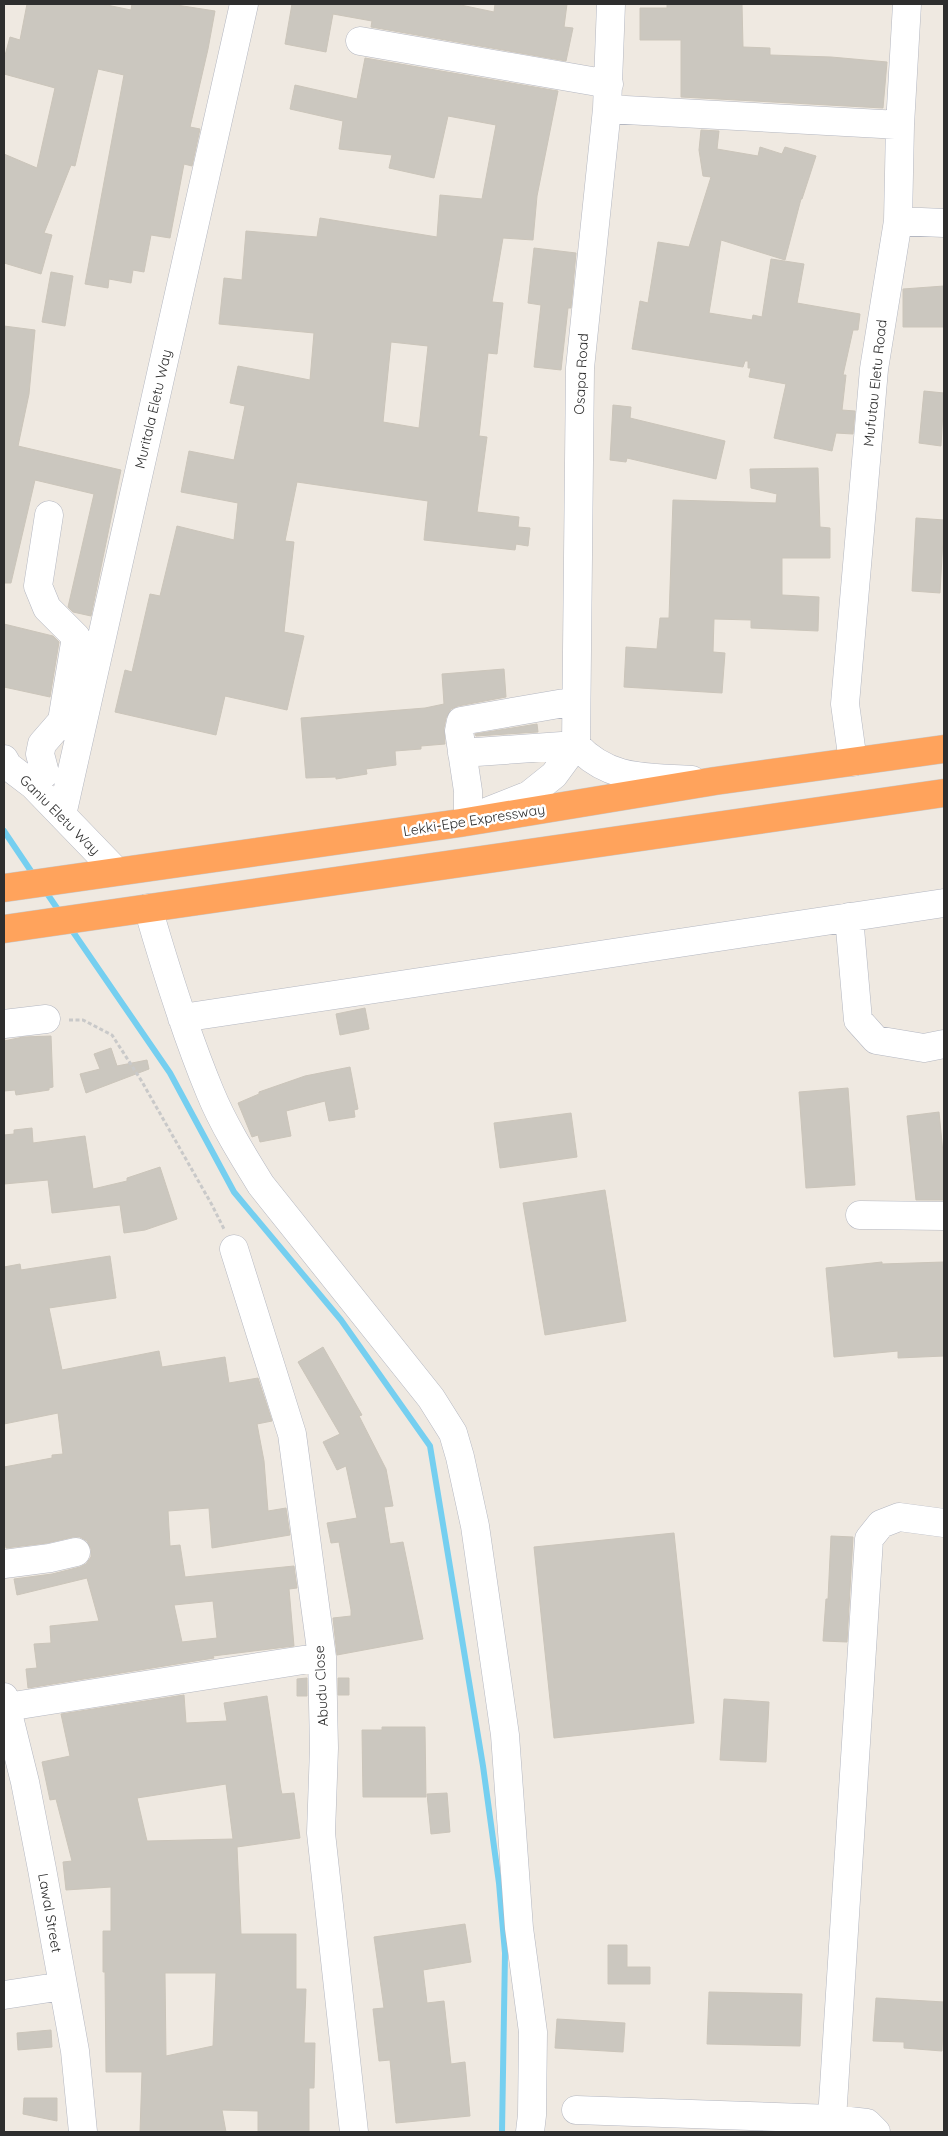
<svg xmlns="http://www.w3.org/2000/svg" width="948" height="2136" viewBox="0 0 948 2136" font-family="Quicksand,sans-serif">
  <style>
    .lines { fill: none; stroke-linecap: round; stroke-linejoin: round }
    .stream { stroke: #75cff0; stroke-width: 6 }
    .building { fill: #cbc7bf; stroke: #cbc5ba; fill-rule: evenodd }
    .minor-casing { stroke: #b4b7c1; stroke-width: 29 }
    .highway-casing { stroke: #c9c9c9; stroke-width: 29 }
    .path { stroke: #c9c9c9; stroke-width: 3; stroke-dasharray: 4 2.5; stroke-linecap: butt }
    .minor { stroke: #fff; stroke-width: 28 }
    .highway { stroke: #ffa35c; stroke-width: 28 }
    .labels { text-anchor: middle; stroke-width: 5; stroke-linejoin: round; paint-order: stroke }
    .street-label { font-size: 14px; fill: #2e2e2e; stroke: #fff }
  </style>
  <rect width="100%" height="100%" fill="#efe9e1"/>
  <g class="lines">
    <path class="stream" d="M 4,831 L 35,877
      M 44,889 L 61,914
      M 69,926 L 170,1073 L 234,1192 L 341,1320 L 430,1446 L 483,1766 L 499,1883 L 505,1953 L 502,2132"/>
  </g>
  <path class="building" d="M 27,4 L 102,4 L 131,10 L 132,4 L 170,4 L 215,11 L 208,49 L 190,127 L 200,129 L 192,166 L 184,164 L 170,238 L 151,235 L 144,272 L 133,270 L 131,283 L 109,279 L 108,288 L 85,284 L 124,75 L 98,69 L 75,166 L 71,165 L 44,233 L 52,235 L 41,274 L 4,263 L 4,154 L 37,168 L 55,88 L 4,74 L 4,59 L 10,37 L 20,40 Z
    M 292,4 L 456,4 L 494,12 L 495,4 L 567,4 L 564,27 L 573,28 L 566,61 L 371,27 L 372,21 L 333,14 L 326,52 L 285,44 Z
    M 667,4 L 742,4 L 743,47 L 770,48 L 770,55 L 831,57 L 887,62 L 883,108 L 681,97 L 681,40 L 640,40 L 640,8 L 667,8 Z
    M 365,58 L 558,91 L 537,196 L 533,240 L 503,238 L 492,302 L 503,303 L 497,354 L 488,353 L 479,436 L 487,437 L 477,512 L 519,517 L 518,527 L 530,528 L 528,546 L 516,544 L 515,550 L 424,540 L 428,501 L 297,482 L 285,541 L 294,542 L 284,632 L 304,636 L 287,710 L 225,696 L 216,735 L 115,712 L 125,670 L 132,672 L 150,594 L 160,596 L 177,526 L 234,540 L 238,503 L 181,492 L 189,451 L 234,460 L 245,406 L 230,403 L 238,366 L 310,380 L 314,333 L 219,324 L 224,278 L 242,280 L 246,231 L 317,237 L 320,218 L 437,237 L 440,195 L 482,199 L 496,125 L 448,116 L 434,178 L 389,168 L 392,155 L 339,149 L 343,121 L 290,109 L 295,85 L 357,99 ZM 391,342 L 428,346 L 419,428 L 383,422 Z
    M 701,130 L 719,131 L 717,149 L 758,156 L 760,147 L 782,154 L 785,147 L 816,156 L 802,199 L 801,199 L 785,260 L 721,240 L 709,313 L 752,320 L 753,315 L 762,317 L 771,259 L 804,264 L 797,303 L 860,314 L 858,330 L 853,330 L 843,375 L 846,375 L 842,410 L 855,411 L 853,434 L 836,433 L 832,451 L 774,438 L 786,384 L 749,377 L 751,368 L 748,368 L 748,361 L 745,361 L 743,367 L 632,349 L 640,301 L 648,303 L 658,242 L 689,247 L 711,177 L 703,176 L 699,150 Z
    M 534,248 L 576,253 L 571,308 L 568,308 L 561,370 L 534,367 L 541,305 L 528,303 Z
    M 51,272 L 73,276 L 65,326 L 42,322 Z
    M 944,286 L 944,327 L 903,327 L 903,289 Z
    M 4,326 L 35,330 L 29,394 L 18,446 L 121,470 L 91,616 L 73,612 L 68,607 L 94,494 L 35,480 L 11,583 L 4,583 Z
    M 924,391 L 944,393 L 941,446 L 919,443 Z
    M 613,405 L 631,407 L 630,418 L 725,441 L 716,479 L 627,458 L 626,462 L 610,460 Z
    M 818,468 L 820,527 L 830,528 L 830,558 L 782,558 L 782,595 L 819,597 L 818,631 L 751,628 L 751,620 L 714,619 L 713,652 L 725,653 L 722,693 L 624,687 L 626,647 L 657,649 L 660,618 L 669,618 L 673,500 L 776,503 L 777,494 L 751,488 L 750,469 Z
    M 916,518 L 944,520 L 940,593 L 912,591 Z
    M 4,624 L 53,636 L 59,642 L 50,697 L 4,687 Z
    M 504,669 L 506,697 L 458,706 L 451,709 L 446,718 L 444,728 L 445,744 L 421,746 L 421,749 L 395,751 L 396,765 L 366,769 L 367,774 L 336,779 L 336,777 L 306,778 L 301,718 L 425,708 L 444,704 L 442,674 Z
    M 537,724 L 538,732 L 476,736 L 475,734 Z
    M 365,1008 L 369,1029 L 340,1035 L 336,1014 Z
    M 51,1036 L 53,1087 L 49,1088 L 49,1090 L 16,1095 L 15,1090 L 4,1091 L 4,1041 L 23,1037 Z
    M 111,1048 L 117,1066 L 147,1060 L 149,1069 L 86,1093 L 80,1074 L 100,1069 L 94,1054 Z
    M 350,1067 L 358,1109 L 354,1110 L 355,1117 L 329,1121 L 325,1101 L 286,1111 L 291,1136 L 260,1142 L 258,1135 L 252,1137 L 238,1103 L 259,1094 L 259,1092 L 305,1076 Z
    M 848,1088 L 855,1185 L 806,1188 L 799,1092 Z
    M 939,1112 L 944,1163 L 944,1200 L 916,1200 L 907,1116 Z
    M 571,1113 L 577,1157 L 500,1168 L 494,1123 Z
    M 32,1128 L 33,1143 L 85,1136 L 93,1189 L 127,1181 L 127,1178 L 160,1167 L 177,1219 L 145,1230 L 124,1233 L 120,1205 L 52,1213 L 48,1180 L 4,1184 L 4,1135 L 14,1134 L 14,1130 Z
    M 605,1190 L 626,1321 L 545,1335 L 523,1203 Z
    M 110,1256 L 116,1298 L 49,1308 L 62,1370 L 159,1351 L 162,1367 L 225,1357 L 229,1383 L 258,1378 L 272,1421 L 257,1424 L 264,1461 L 268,1511 L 286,1508 L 290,1535 L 212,1548 L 209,1508 L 168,1511 L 170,1546 L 180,1545 L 185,1577 L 294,1566 L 297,1588 L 289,1589 L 294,1646 L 213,1656 L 214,1658 L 28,1688 L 26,1669 L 37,1668 L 34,1644 L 51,1643 L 50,1626 L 99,1621 L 87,1578 L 17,1595 L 14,1579 L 52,1574 L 80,1567 L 86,1564 L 91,1557 L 91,1549 L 87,1541 L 80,1537 L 73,1537 L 47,1543 L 6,1548 L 4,1537 L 4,1467 L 52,1458 L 52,1455 L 63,1454 L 58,1413 L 4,1424 L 4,1267 L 20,1264 L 21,1270 ZM 213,1601 L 217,1638 L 182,1642 L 174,1605 Z
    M 882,1262 L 882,1264 L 944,1262 L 944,1356 L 898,1358 L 898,1351 L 834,1357 L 826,1268 Z
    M 323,1347 L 362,1415 L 359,1416 L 386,1469 L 393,1506 L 384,1507 L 390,1544 L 403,1542 L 423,1639 L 337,1655 L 333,1618 L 351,1616 L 351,1610 L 339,1542 L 331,1543 L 327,1523 L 357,1518 L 346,1466 L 337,1470 L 323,1442 L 340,1434 L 298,1362 Z
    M 674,1533 L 694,1723 L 554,1738 L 534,1547 Z
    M 831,1536 L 853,1537 L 847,1642 L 823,1641 L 826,1599 L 828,1599 Z
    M 307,1678 L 307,1696 L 297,1696 L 297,1679 Z
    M 338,1678 L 349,1678 L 349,1695 L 338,1695 Z
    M 184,1695 L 186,1723 L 227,1721 L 224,1703 L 267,1696 L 281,1790 L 282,1794 L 294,1793 L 300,1838 L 237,1847 L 241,1934 L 296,1934 L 296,1989 L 306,1989 L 304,2043 L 315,2043 L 314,2088 L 309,2088 L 309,2132 L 258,2132 L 258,2111 L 222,2110 L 226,2132 L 140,2132 L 142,2072 L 106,2072 L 105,1972 L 103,1972 L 103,1931 L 111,1931 L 111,1887 L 66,1890 L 63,1862 L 72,1861 L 56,1799 L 50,1800 L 42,1762 L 70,1756 L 61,1714 ZM 226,1784 L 233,1839 L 147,1841 L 137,1798 ZM 165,1973 L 216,1973 L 213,2046 L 166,2056 Z
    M 724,1699 L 769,1702 L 766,1762 L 720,1760 Z
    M 382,1727 L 425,1727 L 426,1797 L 363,1797 L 362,1730 L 382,1730 Z
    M 447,1793 L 450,1832 L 431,1834 L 427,1794 Z
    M 465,1924 L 471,1962 L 423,1970 L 427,2003 L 444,2001 L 451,2064 L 465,2062 L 470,2116 L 396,2123 L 390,2060 L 379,2061 L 373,2009 L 384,2008 L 374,1937 Z
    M 608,1945 L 627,1945 L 627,1967 L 650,1967 L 650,1984 L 608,1984 Z
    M 709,1992 L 802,1994 L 800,2046 L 707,2044 Z
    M 876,1998 L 944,2002 L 942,2051 L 904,2048 L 904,2042 L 873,2041 Z
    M 557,2019 L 625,2023 L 623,2052 L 555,2048 Z
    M 51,2030 L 52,2047 L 18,2050 L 17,2033 Z
    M 24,2098 L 57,2098 L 57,2121 L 23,2114 Z"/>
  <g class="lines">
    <defs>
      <path id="minor" d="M 360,41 L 609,84
        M 607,109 L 900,125
        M 898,221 L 944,223
        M 576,745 L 580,368 L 607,109 L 611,4
        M 576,745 C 609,781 647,777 692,780
        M 462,753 L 576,745
        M 4,759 L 8,766 L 33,785 L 116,871
        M 853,762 L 845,704 L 874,369 L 898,221 L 900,125 L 907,4
        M 33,785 L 45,773 L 40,754 L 42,744 L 62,721 L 76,637 L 47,608 L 38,586 L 49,515
        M 481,814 L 529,795 L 554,775 L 576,745
        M 62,815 L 244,4
        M 468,820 L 468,791 L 459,731 L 461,721 L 576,701
        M 148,908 C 166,970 185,1032 210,1092 C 223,1124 243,1156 261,1185 L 431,1398 L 453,1433 L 460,1457 L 475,1526 L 505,1735 L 519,1928 L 533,2032 L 532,2115 L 530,2132
        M 849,917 L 858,1020 L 876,1040 L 924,1048 L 944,1044
        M 182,1018 L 944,903
        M 4,1024 L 46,1019
        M 860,1215 L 944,1216
        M 234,1249 L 292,1434 L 322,1657 L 324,1748 L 321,1833 L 354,2132
        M 4,1564 L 50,1558 L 76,1552
        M 4,1697 L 25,1782 L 42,1869 L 75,2051 L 83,2132
        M 7,1707 L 322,1657
        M 4,1995 L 63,1986
        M 576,2110 L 832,2119 L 867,2123 L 876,2132
        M 832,2119 L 869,1539 L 881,1524 L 899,1517 L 944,1523"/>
      <path id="highway" d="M 4,888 L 460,823 L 715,781 L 944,749
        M 4,929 L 944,793"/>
    </defs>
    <use href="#minor" class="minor-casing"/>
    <use href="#highway" class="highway-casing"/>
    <path class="path" d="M 69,1020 L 83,1020 L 112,1035 L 141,1080 L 212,1205 L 224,1229"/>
    <use href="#minor" class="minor"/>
    <use href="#highway" class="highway"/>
  </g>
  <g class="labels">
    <g class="street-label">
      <text transform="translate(581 374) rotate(-87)" y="5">Osapa Road</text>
      <text transform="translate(875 383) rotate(-84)" y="5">Mufutau Eletu Road</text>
      <text transform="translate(153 409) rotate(-77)" y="5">Muritala Eletu Way</text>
      <text transform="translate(60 815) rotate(45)" y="5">Ganiu Eletu Way</text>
      <text transform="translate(474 820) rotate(-9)" y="5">Lekki-Epe Expressway</text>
      <text transform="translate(321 1686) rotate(-93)" y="5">Abudu Close</text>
      <text transform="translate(50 1913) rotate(80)" y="5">Lawal Street</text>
    </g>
  </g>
  <rect width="948" height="2136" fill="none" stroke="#2e2e2e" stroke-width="10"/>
</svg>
